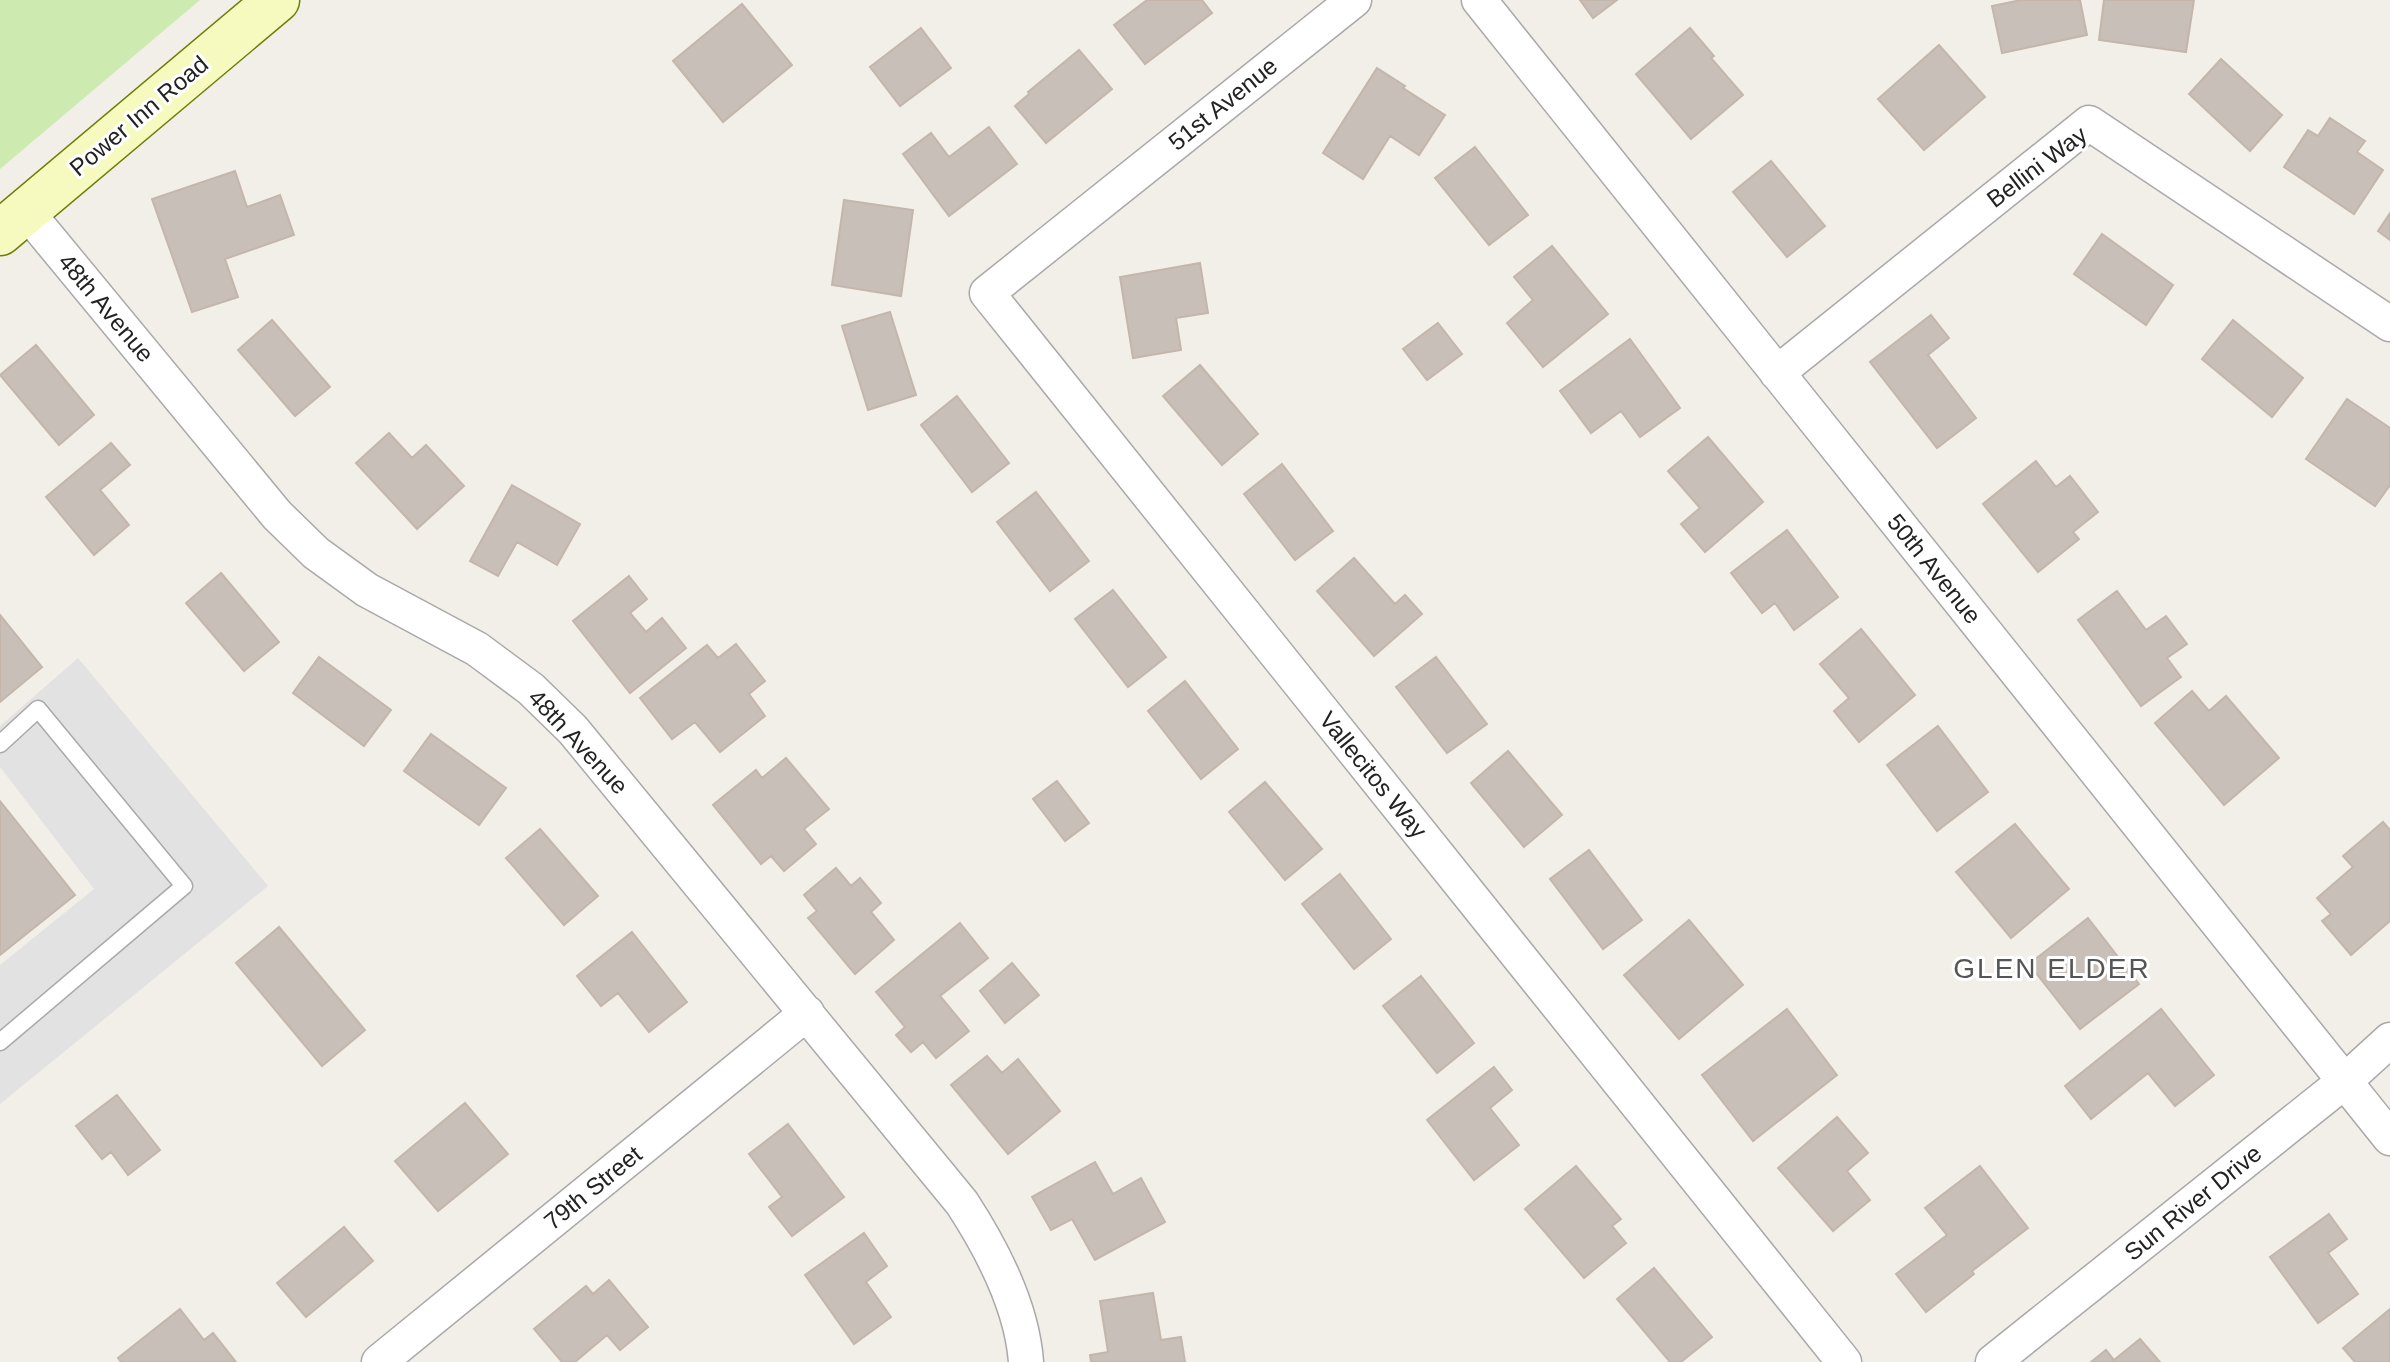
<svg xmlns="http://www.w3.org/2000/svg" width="2390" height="1362" viewBox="0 0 2390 1362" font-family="Helvetica,sans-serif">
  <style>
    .grass { fill: #cdebb0 }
    .parking { fill: #e2e2e2 }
    .building { fill: #c7bfb8; stroke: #c4b6ab; stroke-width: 2 }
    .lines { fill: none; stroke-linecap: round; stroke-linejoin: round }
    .lane-casing { stroke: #a9a9a9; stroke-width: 19 }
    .street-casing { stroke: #a9a9a9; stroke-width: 37 }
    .secondary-casing { stroke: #707d05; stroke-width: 47 }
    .lane { stroke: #fff; stroke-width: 16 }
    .street { stroke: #fff; stroke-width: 34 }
    .secondary { stroke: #f7fabf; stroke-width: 44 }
    .labels { text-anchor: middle; stroke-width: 6; stroke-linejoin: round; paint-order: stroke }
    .street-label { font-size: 24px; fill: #222; stroke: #fff }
    .quarter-label { font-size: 28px; letter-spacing: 2px; fill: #555; stroke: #fff }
  </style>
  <rect width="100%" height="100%" fill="#f2efe9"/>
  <path class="grass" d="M 0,0 L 200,0 L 0,169 Z"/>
  <path class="parking" d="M 78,658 L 268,886 L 0,1104 L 0,965 L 94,889 L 0,767 L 0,726 Z"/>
  <path class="building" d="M 1147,0 L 1202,0 L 1212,13 L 1145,64 L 1114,25 Z
    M 1580,0 L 1617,0 L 1593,18 Z
    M 2021,0 L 2080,0 L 2087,35 L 2002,53 L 1992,6 Z
    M 2104,0 L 2194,0 L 2186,52 L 2099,40 Z
    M 742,4 L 792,65 L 723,122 L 673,61 Z
    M 921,28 L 951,68 L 900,106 L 870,67 Z
    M 1690,28 L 1714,56 L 1711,58 L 1743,95 L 1691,139 L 1636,74 Z
    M 1939,45 L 1985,97 L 1924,150 L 1878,99 Z
    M 1079,50 L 1112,89 L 1046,143 L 1015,106 L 1029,94 L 1028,92 Z
    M 2221,59 L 2282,115 L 2250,151 L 2189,94 Z
    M 1377,68 L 1405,86 L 1403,88 L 1445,115 L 1419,155 L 1390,136 L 1363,179 L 1323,153 Z
    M 2330,118 L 2365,141 L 2357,152 L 2383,170 L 2354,214 L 2284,167 L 2308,130 L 2318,136 Z
    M 989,127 L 1017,164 L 949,216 L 903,154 L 931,133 L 949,157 Z
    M 1475,147 L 1528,215 L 1489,245 L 1435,178 Z
    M 1771,161 L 1825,226 L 1787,257 L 1733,192 Z
    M 235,171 L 247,207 L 280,195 L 294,235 L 225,259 L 238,297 L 192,312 L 152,199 Z
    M 844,200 L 913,210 L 901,296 L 832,285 Z
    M 2390,213 L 2390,240 L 2378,231 Z
    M 2102,234 L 2173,285 L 2146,325 L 2074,274 Z
    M 1552,246 L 1608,314 L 1543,367 L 1507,323 L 1533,300 L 1514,277 Z
    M 1200,263 L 1208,313 L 1176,318 L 1181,350 L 1133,358 L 1120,277 Z
    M 890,312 L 916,395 L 868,410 L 842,326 Z
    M 1931,315 L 1949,338 L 1928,355 L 1976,418 L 1937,448 L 1870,362 Z
    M 272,320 L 330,387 L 295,416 L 238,350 Z
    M 2233,320 L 2303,378 L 2272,417 L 2202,359 Z
    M 1438,323 L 1462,354 L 1427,380 L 1403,349 Z
    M 1630,339 L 1680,408 L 1640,437 L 1621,411 L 1591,433 L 1560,391 Z
    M 36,345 L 94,415 L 59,445 L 0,375 Z
    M 1200,365 L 1258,434 L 1222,465 L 1163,396 Z
    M 957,396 L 1009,463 L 972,492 L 921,425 Z
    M 2347,399 L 2390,428 L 2390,485 L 2375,506 L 2306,459 Z
    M 389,433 L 412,458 L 426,445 L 464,486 L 417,529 L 356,463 Z
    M 1708,437 L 1763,502 L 1705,552 L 1681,524 L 1700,508 L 1668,471 Z
    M 111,443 L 130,465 L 100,490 L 129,525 L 94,555 L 46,497 Z
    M 2036,461 L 2056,487 L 2070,476 L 2098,512 L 2073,532 L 2079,539 L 2038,572 L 1983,504 Z
    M 1282,464 L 1333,531 L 1295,560 L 1244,494 Z
    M 512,485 L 580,524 L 557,565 L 517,542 L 498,576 L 470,561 Z
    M 1036,492 L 1089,561 L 1050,591 L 997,522 Z
    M 1787,530 L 1838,597 L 1794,630 L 1775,603 L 1762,613 L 1731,573 Z
    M 1354,558 L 1395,604 L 1405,595 L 1422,614 L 1374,656 L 1317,591 Z
    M 221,573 L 279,642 L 244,671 L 186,603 Z
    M 629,576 L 647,599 L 630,613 L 646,632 L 662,618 L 686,648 L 630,693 L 573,621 Z
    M 1113,590 L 1166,657 L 1128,687 L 1075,619 Z
    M 2117,591 L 2146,630 L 2166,616 L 2187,644 L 2167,658 L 2181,677 L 2141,706 L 2078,620 Z
    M 0,615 L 42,667 L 0,702 Z
    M 1861,629 L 1915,695 L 1859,742 L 1834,711 L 1849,698 L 1820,664 Z
    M 736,644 L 765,681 L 749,694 L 765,716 L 720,752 L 695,722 L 672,739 L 640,698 L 707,645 L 718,658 Z
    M 319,657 L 391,710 L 364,746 L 293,693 Z
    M 1436,657 L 1487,724 L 1447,753 L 1396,687 Z
    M 1185,681 L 1238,749 L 1201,779 L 1148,711 Z
    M 2192,691 L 2209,711 L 2226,696 L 2279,758 L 2224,805 L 2155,723 Z
    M 1938,726 L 1988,792 L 1937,831 L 1887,765 Z
    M 431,734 L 506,788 L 479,825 L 404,771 Z
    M 1508,751 L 1562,815 L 1524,847 L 1471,783 Z
    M 786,758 L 829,809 L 804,829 L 816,844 L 784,871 L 771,856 L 761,864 L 713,805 L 756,770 L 762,778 Z
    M 1057,781 L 1089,823 L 1065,841 L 1033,799 Z
    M 1265,782 L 1322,849 L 1285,880 L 1229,812 Z
    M 0,801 L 75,895 L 0,955 Z
    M 2383,822 L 2390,830 L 2390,921 L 2351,955 L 2322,921 L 2331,914 L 2317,898 L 2353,867 L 2343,856 Z
    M 2015,824 L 2069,889 L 2011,938 L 1956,872 Z
    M 540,829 L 598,896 L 564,925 L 506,858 Z
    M 1589,850 L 1642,920 L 1603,949 L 1550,879 Z
    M 836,868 L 851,886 L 860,878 L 881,903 L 871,912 L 894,940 L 855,974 L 808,918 L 817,911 L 804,895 Z
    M 1340,874 L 1391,939 L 1354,969 L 1302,904 Z
    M 2088,918 L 2139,984 L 2080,1029 L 2029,964 Z
    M 1689,920 L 1743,985 L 1679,1039 L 1624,975 Z
    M 960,923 L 988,958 L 940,996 L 969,1031 L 936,1058 L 923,1042 L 911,1052 L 896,1035 L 905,1027 L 876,992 Z
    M 279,927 L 365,1030 L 322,1066 L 236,963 Z
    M 632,932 L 687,1002 L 649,1032 L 618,993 L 601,1006 L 577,976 Z
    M 1012,963 L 1039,995 L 1005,1023 L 980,991 Z
    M 1421,976 L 1474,1043 L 1437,1073 L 1383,1006 Z
    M 1787,1009 L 1837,1075 L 1753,1141 L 1702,1075 Z
    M 2161,1009 L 2214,1075 L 2175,1106 L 2148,1073 L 2091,1119 L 2065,1086 Z
    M 987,1056 L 1002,1073 L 1018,1059 L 1060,1111 L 1008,1154 L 951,1085 Z
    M 1494,1067 L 1512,1090 L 1490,1108 L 1519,1145 L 1474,1180 L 1427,1120 Z
    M 117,1095 L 160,1150 L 128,1175 L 111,1152 L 102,1159 L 76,1126 Z
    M 465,1103 L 508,1154 L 438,1211 L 395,1161 Z
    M 1837,1117 L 1868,1153 L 1847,1171 L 1870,1200 L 1833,1231 L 1778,1168 Z
    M 788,1124 L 844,1197 L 792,1236 L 769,1207 L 782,1197 L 749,1154 Z
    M 1095,1162 L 1113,1194 L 1141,1178 L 1165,1222 L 1095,1260 L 1072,1219 L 1051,1230 L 1032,1197 Z
    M 1576,1166 L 1621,1219 L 1612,1226 L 1626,1243 L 1584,1278 L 1525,1209 Z
    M 1980,1166 L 2028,1228 L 1972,1271 L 1974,1274 L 1926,1312 L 1896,1274 L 1947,1235 L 1925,1208 Z
    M 2329,1214 L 2347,1239 L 2328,1253 L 2358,1294 L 2318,1323 L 2270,1257 Z
    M 344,1227 L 373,1261 L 306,1317 L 277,1283 Z
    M 864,1233 L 887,1266 L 866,1282 L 891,1317 L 854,1344 L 805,1275 Z
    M 1654,1268 L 1712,1337 L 1681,1362 L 1670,1362 L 1617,1299 Z
    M 609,1280 L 648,1327 L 620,1350 L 607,1335 L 575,1362 L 562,1362 L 534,1329 L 586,1286 L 593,1294 Z
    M 1153,1293 L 1161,1340 L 1181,1337 L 1185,1362 L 1091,1362 L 1090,1355 L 1108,1352 L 1100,1301 Z
    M 180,1309 L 204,1340 L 213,1333 L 236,1362 L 121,1362 L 118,1358 Z
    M 2390,1309 L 2390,1362 L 2355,1362 L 2343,1348 Z
    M 2140,1339 L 2160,1362 L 2091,1362 L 2106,1350 L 2114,1360 Z"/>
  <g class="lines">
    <defs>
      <path id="lane" d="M 0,744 L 38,709 L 184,886 L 0,1042"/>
      <path id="street" d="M 1354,0 L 987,293 L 1844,1362
        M 1479,0 L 2390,1138
        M 26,211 L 277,515 L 316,553 L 367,590 L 477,649 L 531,689 L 573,730 L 962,1203 C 992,1249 1022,1306 1026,1362
        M 1777,373 L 2089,123 L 2390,324
        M 379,1362 L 807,1013
        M 1993,1362 L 2345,1081 L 2390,1040"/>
      <path id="secondary" d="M 0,233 L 277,0"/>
    </defs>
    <use href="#lane" class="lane-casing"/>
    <use href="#street" class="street-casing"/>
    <use href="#secondary" class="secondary-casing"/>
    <use href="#lane" class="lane"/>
    <use href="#street" class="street"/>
    <use href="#secondary" class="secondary"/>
  </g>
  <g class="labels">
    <g class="street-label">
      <text transform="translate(1223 104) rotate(-39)" y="8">51st Avenue</text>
      <text transform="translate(139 116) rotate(-40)" y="8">Power Inn Road</text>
      <text transform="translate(2037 167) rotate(-37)" y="8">Bellini Way</text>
      <text transform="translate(106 308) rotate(50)" y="8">48th Avenue</text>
      <text transform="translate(1934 569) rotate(51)" y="8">50th Avenue</text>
      <text transform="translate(578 742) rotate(47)" y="8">48th Avenue</text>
      <text transform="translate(1373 775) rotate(51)" y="8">Vallecitos Way</text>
      <text transform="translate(593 1188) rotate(-39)" y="8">79th Street</text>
      <text transform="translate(2193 1203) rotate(-39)" y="8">Sun River Drive</text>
    </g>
    <g class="quarter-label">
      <text x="2052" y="978">GLEN ELDER</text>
    </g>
  </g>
</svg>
